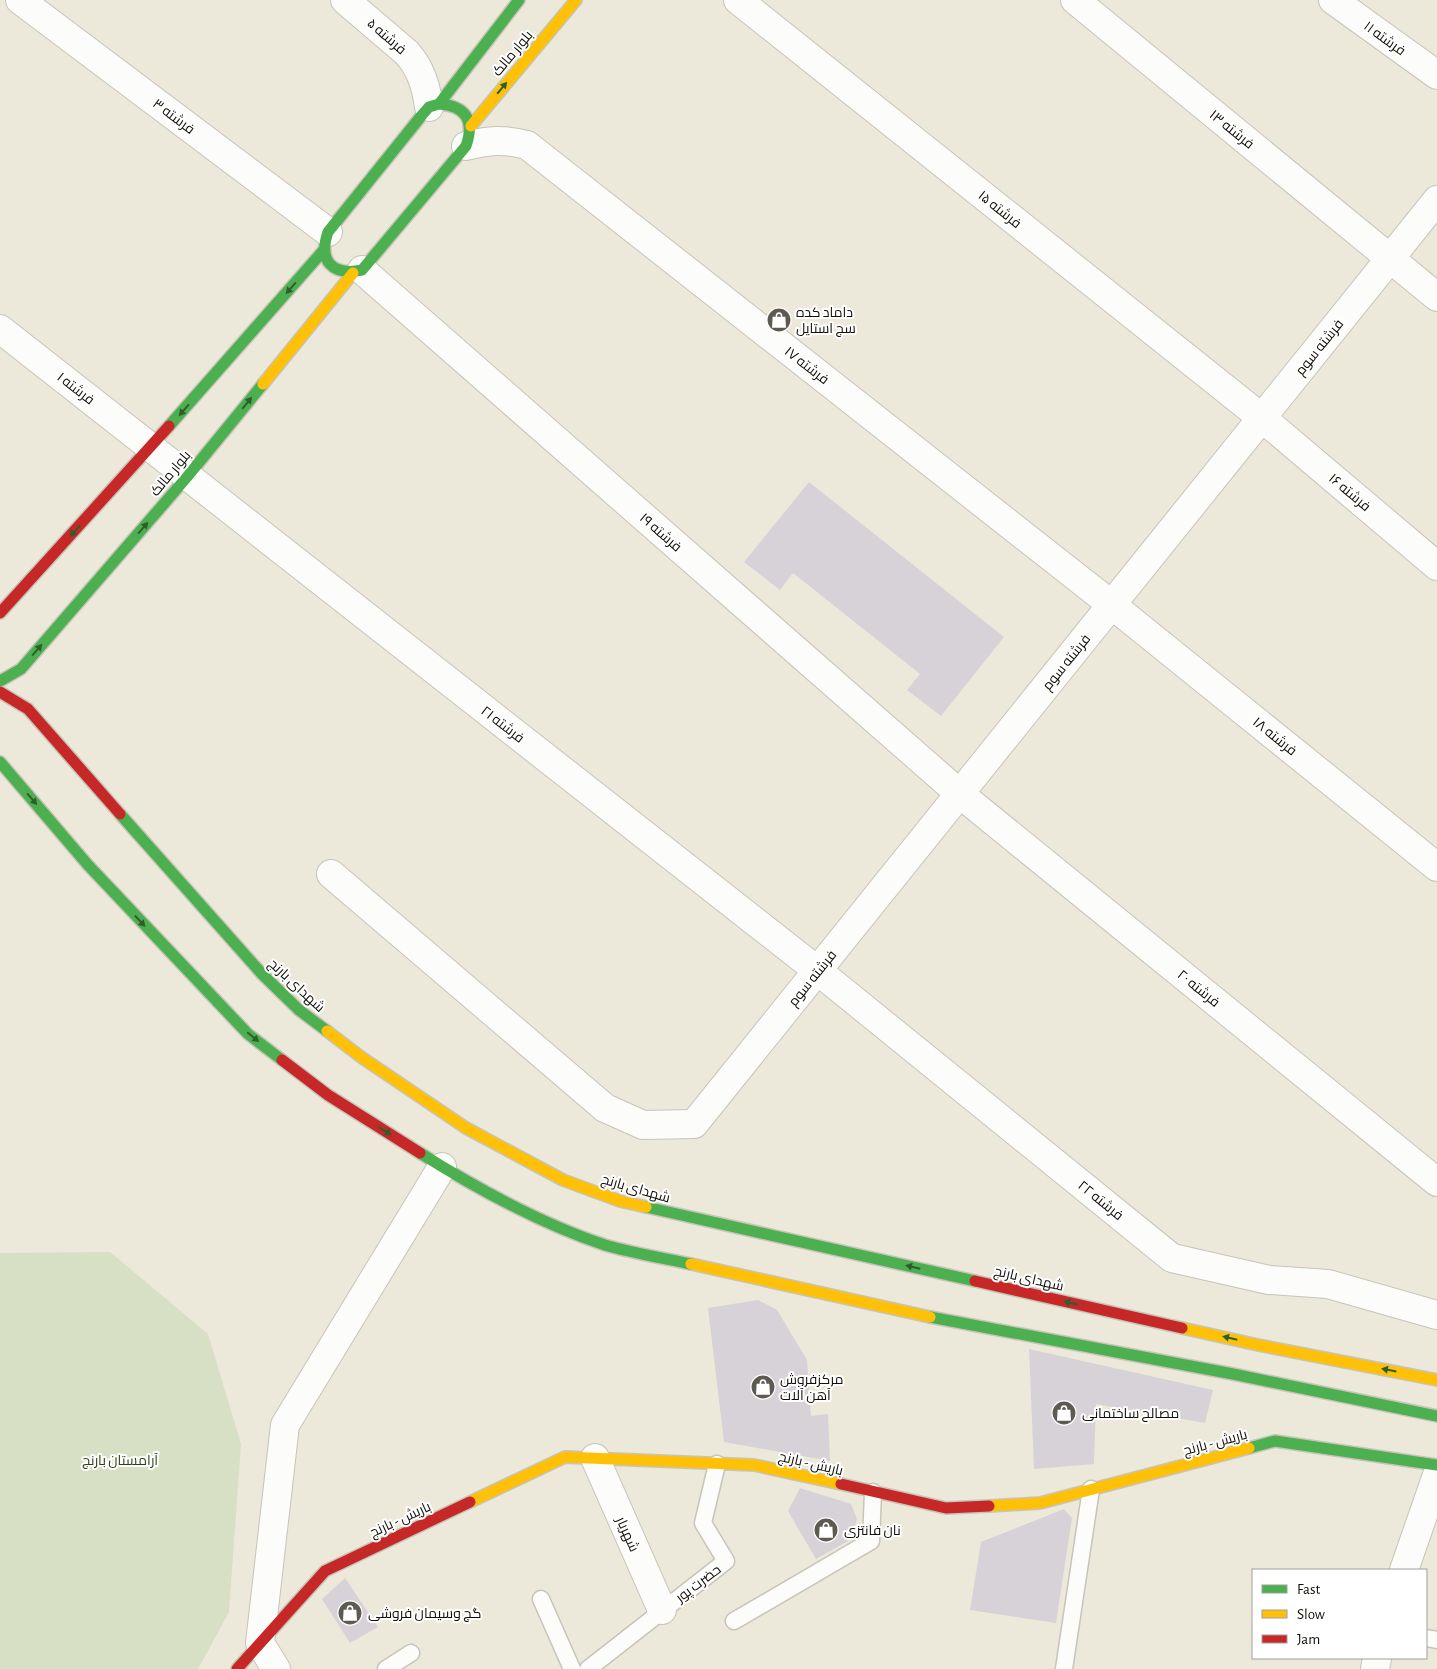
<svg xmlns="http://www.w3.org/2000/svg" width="1437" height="1669" viewBox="0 0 1437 1669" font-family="'Alegreya Sans',Cairo,sans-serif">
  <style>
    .green { fill: #d7dfc4 }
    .building { fill: #d7d2d7 }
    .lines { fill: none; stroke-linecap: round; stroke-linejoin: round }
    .lane-casing { stroke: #c7c4b9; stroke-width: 19 }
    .street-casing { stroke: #c7c4b9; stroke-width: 30 }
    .fast-casing { stroke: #c7c4b9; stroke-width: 14 }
    .slow-casing { stroke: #c7c4b9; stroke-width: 14 }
    .jam-casing { stroke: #c7c4b9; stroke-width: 14 }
    .lane { stroke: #fcfcfa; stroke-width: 16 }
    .street { stroke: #fcfcfa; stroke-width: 28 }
    .fast { stroke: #4caf50; stroke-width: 11 }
    .slow { stroke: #ffc107; stroke-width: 11 }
    .jam { stroke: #c62828; stroke-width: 11 }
    .oneway { fill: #2e5e2b }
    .labels { text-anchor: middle; stroke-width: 4; stroke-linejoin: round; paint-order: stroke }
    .street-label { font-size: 14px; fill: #100e06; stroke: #fff }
    .poi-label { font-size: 14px; fill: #100e06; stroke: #fff; text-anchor: start }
    .park-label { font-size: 14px; fill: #2e3e13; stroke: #fff }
  </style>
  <rect width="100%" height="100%" fill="#ece9db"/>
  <path class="green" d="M 110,1252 L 208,1334 L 241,1444 L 229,1612 L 198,1669 L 0,1669 L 0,1253 Z"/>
  <path class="building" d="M 809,482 L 1004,637 L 941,716 L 907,690 L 920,674 L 793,573 L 780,590 L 744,562 Z
    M 758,1300 L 777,1310 L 807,1360 L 811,1416 L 828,1414 L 830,1461 L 724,1442 L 708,1308 Z
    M 1029,1349 L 1213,1390 L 1205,1423 L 1096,1404 L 1094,1464 L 1034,1469 Z
    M 800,1488 L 851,1504 L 857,1519 L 850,1540 L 816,1559 L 788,1511 Z
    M 1064,1509 L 1072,1518 L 1056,1623 L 970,1610 L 981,1542 Z
    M 345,1578 L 378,1627 L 350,1643 L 322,1599 Z"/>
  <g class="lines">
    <defs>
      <path id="lane" d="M 541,1599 L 572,1669
        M 734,1621 L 871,1541 L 873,1492
        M 1426,1638 L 1437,1640
        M 386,1669 L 411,1653
        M 588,1669 L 726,1561 L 703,1523 L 717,1464
        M 1064,1669 L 1091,1489"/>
      <path id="street" d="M 20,0 L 328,232
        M 345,0 L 407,53 C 421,69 426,86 429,107
        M 738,0 L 1262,418 L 1437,566
        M 1075,0 L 1437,297
        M 1333,0 L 1437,75
        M 466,146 C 489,140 504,139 527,145 L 1112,605 L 1437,867
        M 362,270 L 960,794 L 1437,1182
        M 0,329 L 818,971 L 1172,1258 L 1269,1280 L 1328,1284 L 1437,1315
        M 331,874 L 605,1108 L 643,1125 L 694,1124 L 1437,200
        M 595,1458 L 662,1610
        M 1404,1570 L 1437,1475
        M 276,1669 L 260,1643 L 285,1425 L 442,1167
        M 1375,1669 L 1377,1658"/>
      <path id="fast" d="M 439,104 C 466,106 475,120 466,146 L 362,270 C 332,276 318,261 328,232 L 422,115 L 429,107 Z
        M 439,104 L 519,0
        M 169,426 L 323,251
        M 0,681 L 21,669 L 187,477 L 263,384
        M 0,762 L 88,865 L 248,1034 L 282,1060
        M 120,814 L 262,974 L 299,1010 L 327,1031
        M 420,1153 C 476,1188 541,1224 605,1245 C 632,1253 663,1258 691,1264
        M 646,1207 L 975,1281
        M 930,1317 L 1233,1374 L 1437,1416
        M 1249,1448 L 1275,1441 L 1437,1465"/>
      <path id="slow" d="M 471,126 L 576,0
        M 263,384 L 353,273
        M 327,1031 L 361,1057 L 466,1128 L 563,1180 L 620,1201 L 646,1207
        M 691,1264 L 930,1317
        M 1182,1328 L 1258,1345 L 1437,1380
        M 470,1502 L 565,1457 L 754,1465 L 841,1484
        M 989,1506 L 1040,1503 L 1249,1448"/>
      <path id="jam" d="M 0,613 L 169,426
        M 0,692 L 28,709 L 120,814
        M 282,1060 L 328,1095 L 420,1153
        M 975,1281 L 1182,1328
        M 841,1484 L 946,1508 L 989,1506
        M 237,1669 L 325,1571 L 470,1502"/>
    </defs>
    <use href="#lane" class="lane-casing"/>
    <use href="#street" class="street-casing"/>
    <use href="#fast" class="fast-casing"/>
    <use href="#slow" class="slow-casing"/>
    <use href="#jam" class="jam-casing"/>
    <use href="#lane" class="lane"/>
    <use href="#street" class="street"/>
    <use href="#fast" class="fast"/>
    <use href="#slow" class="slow"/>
    <use href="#jam" class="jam"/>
  </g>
  <defs><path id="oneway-solid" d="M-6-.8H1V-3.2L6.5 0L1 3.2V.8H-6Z" transform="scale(1.25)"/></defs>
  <g class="oneway">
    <use href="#oneway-solid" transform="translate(502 88) rotate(-50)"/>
    <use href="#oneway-solid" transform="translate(291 288) rotate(131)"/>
    <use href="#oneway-solid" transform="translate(247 403) rotate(-51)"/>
    <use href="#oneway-solid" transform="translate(184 410) rotate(131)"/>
    <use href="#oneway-solid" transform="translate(143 528) rotate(-49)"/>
    <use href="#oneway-solid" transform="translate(75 531) rotate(132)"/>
    <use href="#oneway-solid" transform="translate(37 650) rotate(-49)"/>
    <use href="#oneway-solid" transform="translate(32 799) rotate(49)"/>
    <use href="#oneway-solid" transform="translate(140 921) rotate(47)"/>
    <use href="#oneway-solid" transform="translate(253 1037) rotate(39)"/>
    <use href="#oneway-solid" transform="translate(385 1131) rotate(32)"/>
    <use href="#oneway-solid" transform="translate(913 1267) rotate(-167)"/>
    <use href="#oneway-solid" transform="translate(1071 1303) rotate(-167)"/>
    <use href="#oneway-solid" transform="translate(1230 1338) rotate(-167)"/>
    <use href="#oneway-solid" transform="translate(1389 1370) rotate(-169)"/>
  </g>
  <defs>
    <symbol id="shop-disc" viewBox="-11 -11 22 22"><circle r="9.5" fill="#5d5b51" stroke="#fff"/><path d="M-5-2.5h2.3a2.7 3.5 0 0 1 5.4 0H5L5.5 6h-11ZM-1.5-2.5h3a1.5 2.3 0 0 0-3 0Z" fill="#fff"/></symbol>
  </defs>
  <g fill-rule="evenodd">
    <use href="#shop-disc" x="765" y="306" width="28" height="28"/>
    <use href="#shop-disc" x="749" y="1373" width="28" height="28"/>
    <use href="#shop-disc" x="1050" y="1399" width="28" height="28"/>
    <use href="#shop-disc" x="812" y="1516" width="28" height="28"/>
    <use href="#shop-disc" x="336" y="1599" width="28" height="28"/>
  </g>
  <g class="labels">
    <g class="street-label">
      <text transform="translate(387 36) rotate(41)" y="5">فرشته ۵</text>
      <text transform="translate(1385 38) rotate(36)" y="5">۱۱ فرشته</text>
      <text transform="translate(512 53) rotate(-50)" y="5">بلوار مالک</text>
      <text transform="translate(174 116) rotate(37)" y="5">فرشته ۳</text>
      <text transform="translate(1232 129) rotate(39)" y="5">۱۳ فرشته</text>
      <text transform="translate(1000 209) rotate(39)" y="5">۱۵ فرشته</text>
      <text transform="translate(1319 347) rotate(-51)" y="5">فرشته سوم</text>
      <text transform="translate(807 365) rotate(38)" y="5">۱۷ فرشته</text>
      <text transform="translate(76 388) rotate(38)" y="5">فرشته ۱</text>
      <text transform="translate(170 473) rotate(-50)" y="5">بلوار مالک</text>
      <text transform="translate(1350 492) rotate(40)" y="5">۱۶ فرشته</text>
      <text transform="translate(661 532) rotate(41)" y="5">۱۹ فرشته</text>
      <text transform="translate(1066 662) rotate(-51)" y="5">فرشته سوم</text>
      <text transform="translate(503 724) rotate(38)" y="5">۲۱ فرشته</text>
      <text transform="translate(1275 736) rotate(39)" y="5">۱۸ فرشته</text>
      <text transform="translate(812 978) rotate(-51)" y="5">فرشته سوم</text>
      <text transform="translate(297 985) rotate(43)" y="5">شهدای بارنج</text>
      <text transform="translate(1199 988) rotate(39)" y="5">۲۰ فرشته</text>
      <text transform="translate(636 1188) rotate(16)" y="5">شهدای بارنج</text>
      <text transform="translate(1101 1200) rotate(39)" y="5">۲۲ فرشته</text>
      <text transform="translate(1029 1278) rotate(13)" y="5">شهدای بارنج</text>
      <text transform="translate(1215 1442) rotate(-15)" y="5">باریش - بارنج</text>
      <text transform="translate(811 1463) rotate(13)" y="5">باریش - بارنج</text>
      <text transform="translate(400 1519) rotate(-25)" y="5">باریش - بارنج</text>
      <text transform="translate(628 1534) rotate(66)" y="5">شهریار</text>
      <text transform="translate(698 1583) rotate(-37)" y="5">حضرت پور</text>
    </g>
    <g class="poi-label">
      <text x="796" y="317">داماد کده<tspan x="796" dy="16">سج استایل</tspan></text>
      <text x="780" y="1384">مرکزفروش<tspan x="780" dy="16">آهن آلات</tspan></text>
      <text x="1082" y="1418">مصالح ساختمانی</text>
      <text x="844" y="1535">نان فانتزی</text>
      <text x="368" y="1618">گچ وسیمان فروشی</text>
    </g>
    <g class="park-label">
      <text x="120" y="1465">آرامستان بارنج</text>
    </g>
  </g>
  <rect x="1252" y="1569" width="175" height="90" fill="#ffffff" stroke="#9f9f9b"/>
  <rect x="1262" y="1585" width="25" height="8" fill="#4caf50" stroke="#9f9f9b"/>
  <text x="1297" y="1594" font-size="15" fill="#100e06">Fast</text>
  <rect x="1262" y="1610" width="25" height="8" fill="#ffc107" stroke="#9f9f9b"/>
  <text x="1297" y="1619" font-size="15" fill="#100e06">Slow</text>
  <rect x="1262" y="1635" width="25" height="8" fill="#c62828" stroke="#9f9f9b"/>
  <text x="1297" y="1644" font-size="15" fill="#100e06">Jam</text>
</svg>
